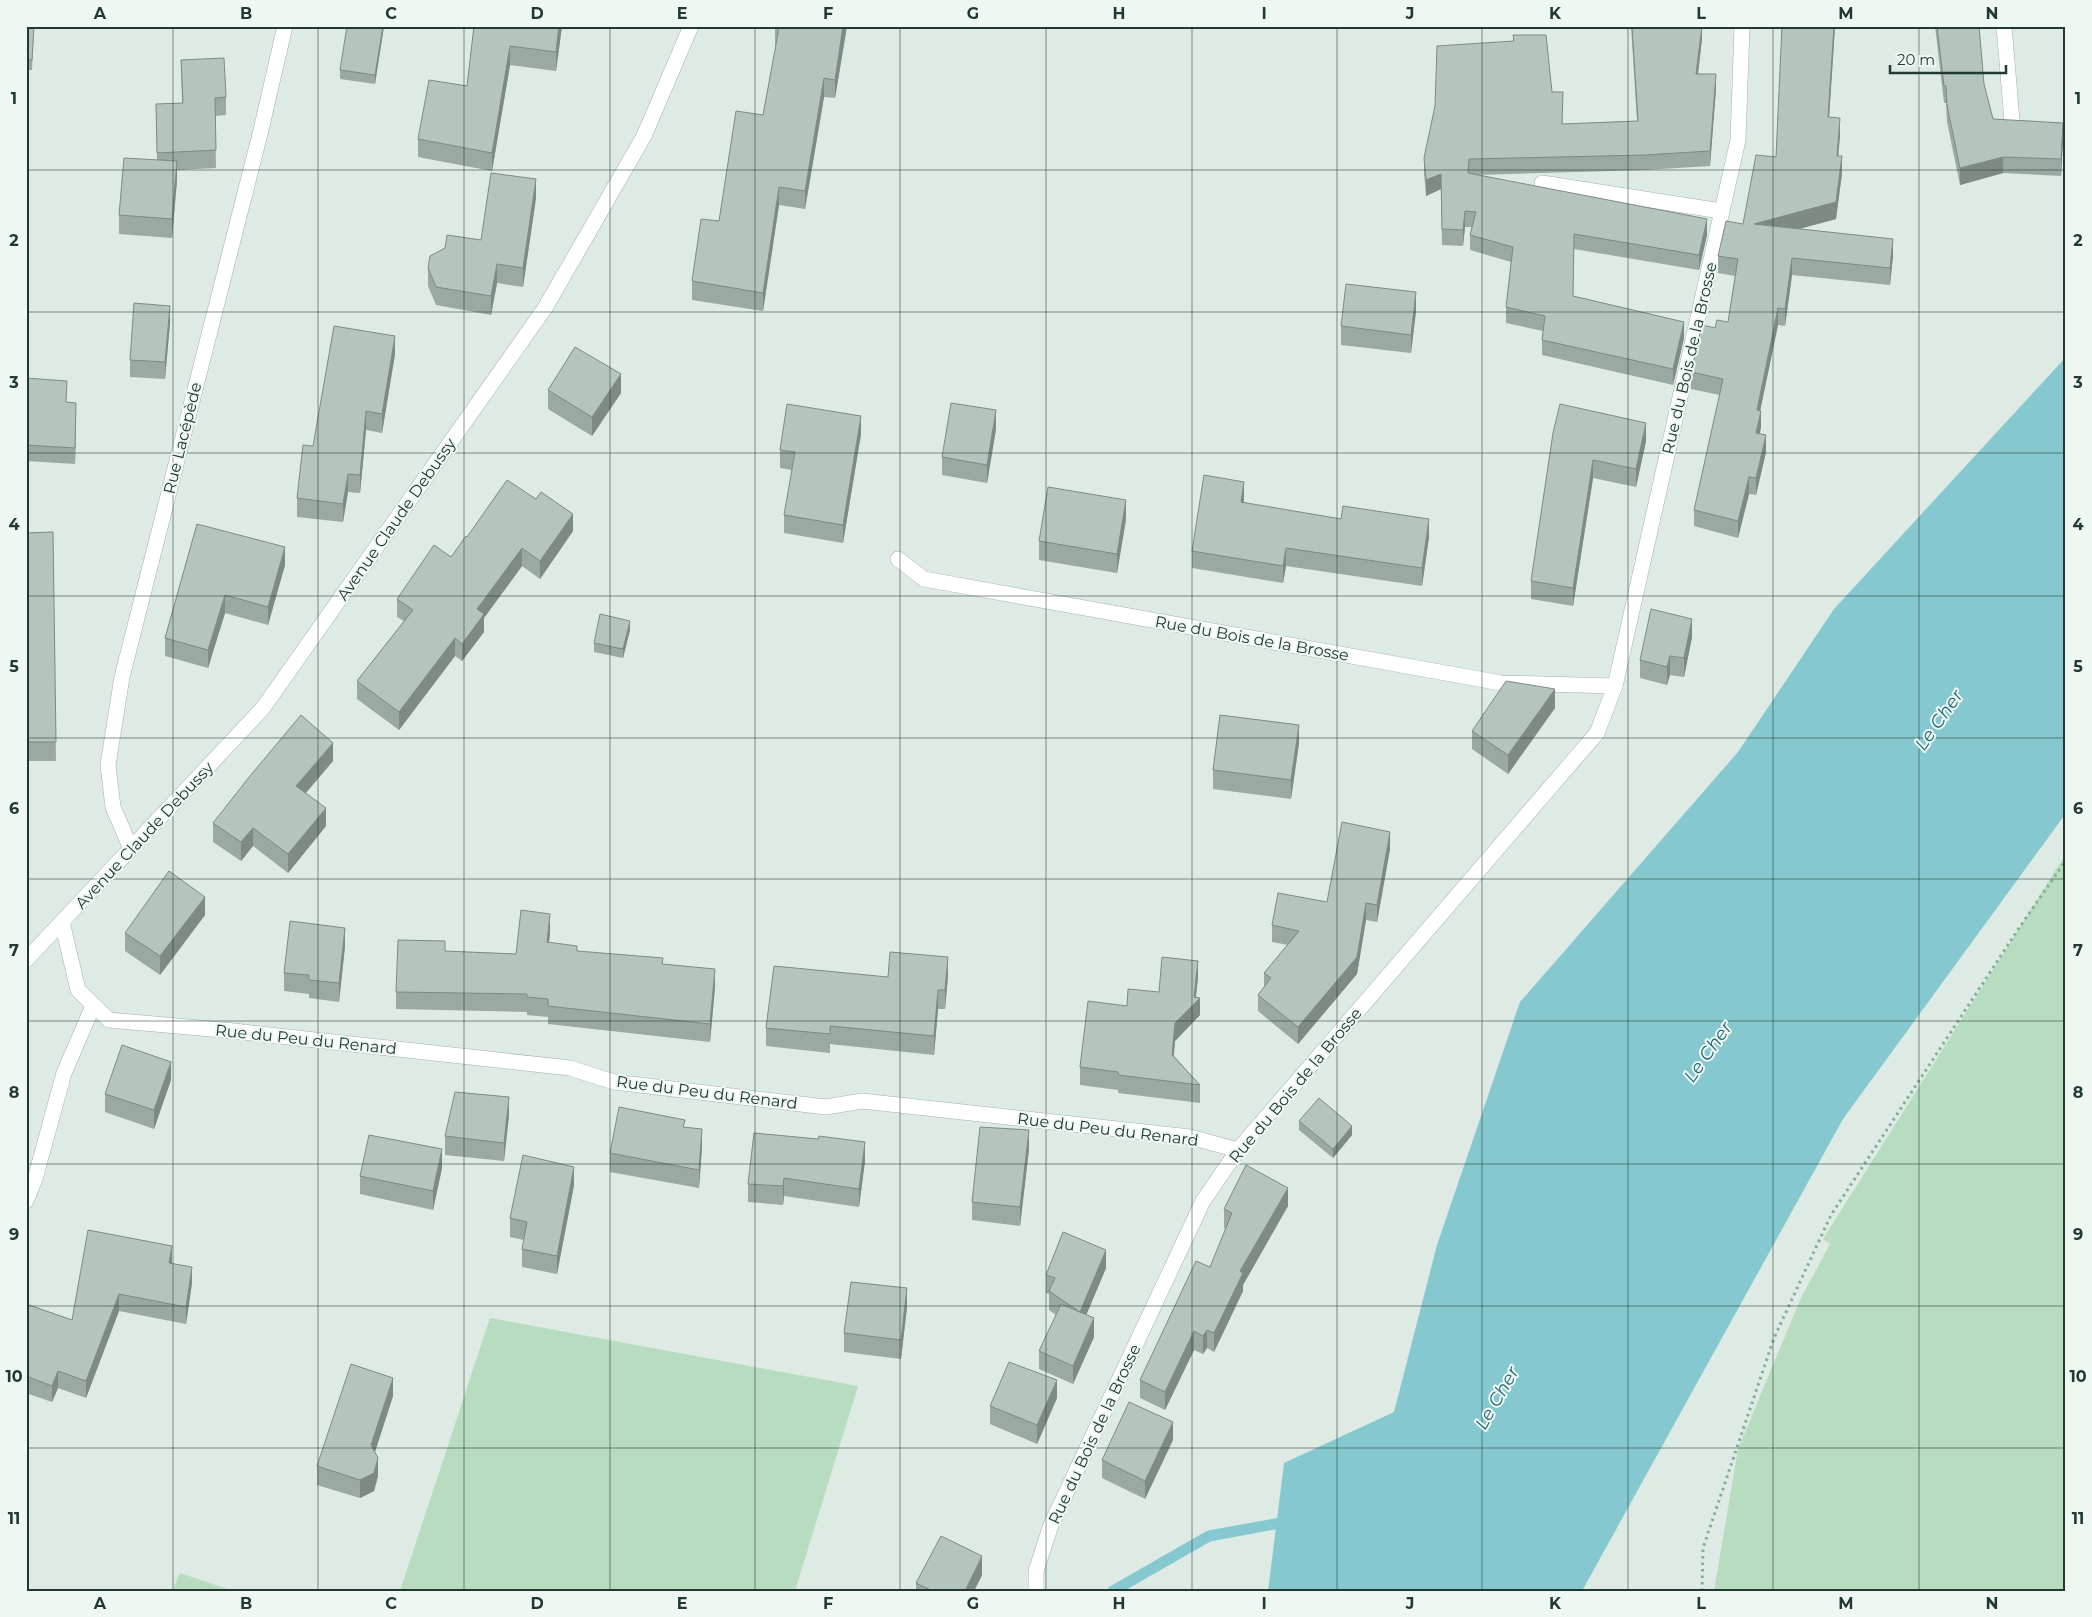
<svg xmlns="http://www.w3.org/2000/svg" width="2092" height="1617" viewBox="0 0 2092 1617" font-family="Montserrat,sans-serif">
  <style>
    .green { fill: #b7dcbf }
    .water { fill: #85c8d0 }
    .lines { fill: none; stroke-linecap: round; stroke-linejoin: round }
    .stream { stroke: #85c8d0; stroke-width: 11 }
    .lane-casing { stroke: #a1b2ab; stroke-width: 16 }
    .street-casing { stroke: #a1b2ab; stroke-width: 16 }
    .secondary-casing { stroke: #9eb6ac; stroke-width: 16 }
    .path { stroke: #7fae9d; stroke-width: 3; stroke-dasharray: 2.5 4; stroke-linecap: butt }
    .lane { stroke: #fff; stroke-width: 15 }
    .street { stroke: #fff; stroke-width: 15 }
    .secondary { stroke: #fff; stroke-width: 15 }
    .wall { fill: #9ba9a3 }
    .shaded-wall { fill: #7e8a84 }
    .building { fill: #b4c5bd; stroke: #7e8a84 }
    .grid { fill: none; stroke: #203a31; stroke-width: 1; stroke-opacity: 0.55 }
    .labels { text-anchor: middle; stroke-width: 4; stroke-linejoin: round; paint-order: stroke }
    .street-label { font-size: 16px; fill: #203a31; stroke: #eff7f2 }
    .water-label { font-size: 18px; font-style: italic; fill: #1a6a75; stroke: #eff7f2 }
    .neatline { fill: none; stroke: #203a31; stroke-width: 2 }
    .grid-label { font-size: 16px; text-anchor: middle; font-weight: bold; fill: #203a31 }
  </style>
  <rect width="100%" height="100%" fill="#deeae4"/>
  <path class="green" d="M 2066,854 L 2066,1591 L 1714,1591 L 1738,1449 L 1801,1298 L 1830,1244 L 1823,1239 Z
    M 490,1318 L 858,1386 L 795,1591 L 400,1591 Z
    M 180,1573 L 234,1591 L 172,1591 Z"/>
  <path class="water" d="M 2066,357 L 2066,813 L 1843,1119 L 1582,1591 L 1268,1591 L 1284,1463 L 1394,1412 L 1437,1245 L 1520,1002 L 1738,752 L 1834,609 Z"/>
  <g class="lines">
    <path class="stream" d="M 1113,1591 L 1209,1536 L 1291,1521"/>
    <defs>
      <path id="lane" d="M 1542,183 L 1721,211"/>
      <path id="street" d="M 2004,26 L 2012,121
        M 898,559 L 924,579 L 1501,683 L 1615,686
        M 131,849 L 113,807 L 108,765 L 122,677 L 261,130 L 285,26
        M 62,922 L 78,990 L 109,1020 L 234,1031 L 570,1068 L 614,1082 L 826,1107 L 862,1101 L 1190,1137 L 1238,1150
        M 26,1201 L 35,1179 L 64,1073 L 93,1006"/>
      <path id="secondary" d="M 26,960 L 263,708 L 545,308 L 644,136 L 691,26
        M 1036,1591 L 1036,1571 L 1051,1525 L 1203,1201 L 1238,1150 L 1597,733 L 1615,686 L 1738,140 L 1742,26"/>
    </defs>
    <use href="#lane" class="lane-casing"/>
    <use href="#street" class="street-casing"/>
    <use href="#secondary" class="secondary-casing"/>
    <path class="path" d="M 1702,1591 L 1703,1548 L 1774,1338 L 1831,1215 L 2019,928 L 2066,860"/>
    <use href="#lane" class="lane"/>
    <use href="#street" class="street"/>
    <use href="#secondary" class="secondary"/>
  </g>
  <path class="wall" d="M 26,26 L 34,26 L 32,70 L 26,70 Z
    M 384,26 L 375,84 L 340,79 L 340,70 Z
    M 474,26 L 562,26 L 556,71 L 510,65 L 492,171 L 418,157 L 418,139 L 467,86 Z
    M 775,26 L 847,26 L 835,98 L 824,97 L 805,209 L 779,205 L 763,311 L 692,300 L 692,281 L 719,221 L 763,115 L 776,45 L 775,45 Z
    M 1631,26 L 1702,26 L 1702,39 L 1698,74 L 1716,89 L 1710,166 L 1645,170 L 1475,175 L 1707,235 L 1699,270 L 1574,249 L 1573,296 L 1684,338 L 1673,385 L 1542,355 L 1542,340 L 1543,331 L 1506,323 L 1506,307 L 1511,262 L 1470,250 L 1470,235 L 1472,227 L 1465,227 L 1463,246 L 1442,245 L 1441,189 L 1426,196 L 1424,173 L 1424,158 L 1513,41 L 1513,35 L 1552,92 L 1563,124 L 1637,121 Z
    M 1782,26 L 1862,26 L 1862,29 L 1835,28 L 1829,117 L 1840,135 L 1838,156 L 1842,173 L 1836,219 L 1799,229 L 1893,256 L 1890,285 L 1792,275 L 1785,326 L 1778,325 L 1760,410 L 1761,427 L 1760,434 L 1766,452 L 1756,495 L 1749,494 L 1738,538 L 1694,526 L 1694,510 L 1720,395 L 1691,389 L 1691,372 L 1715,328 L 1728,322 L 1735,276 L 1718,273 L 1718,256 L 1743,224 L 1776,157 Z
    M 1935,26 L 1979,26 L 1984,84 L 1993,119 L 2063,140 L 2061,176 L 2003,173 L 1960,185 L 1947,122 L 1946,103 L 1944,103 Z
    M 181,60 L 226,97 L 226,115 L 215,116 L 216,168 L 177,170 L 177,180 L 172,238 L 119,234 L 119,215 L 157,160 L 156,104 L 182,103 Z
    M 536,198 L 523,287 L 497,283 L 491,315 L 436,305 L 428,286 L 428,268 L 481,240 Z
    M 1416,311 L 1411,353 L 1341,345 L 1341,326 Z
    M 170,323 L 165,379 L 130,377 L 130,360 Z
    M 395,354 L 382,433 L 366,430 L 360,493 L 348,492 L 343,522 L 297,517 L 297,498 L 313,446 Z
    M 26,378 L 67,402 L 76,419 L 75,464 L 26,461 Z
    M 548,390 L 621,393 L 592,436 L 548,409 Z
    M 996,429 L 987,483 L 942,475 L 942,457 Z
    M 1553,433 L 1646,441 L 1636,487 L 1593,478 L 1573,606 L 1531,599 L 1531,581 Z
    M 861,434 L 843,543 L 784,533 L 784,515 L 792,470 L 780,468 L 780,450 Z
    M 1244,500 L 1243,503 L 1429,537 L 1422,586 L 1286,566 L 1283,583 L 1192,568 L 1192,551 Z
    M 1126,519 L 1117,573 L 1039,560 L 1039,541 Z
    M 197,524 L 285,565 L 268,625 L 225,613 L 208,668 L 165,656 L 165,638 Z
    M 573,531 L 540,579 L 522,566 L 484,618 L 484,632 L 462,661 L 455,656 L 399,730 L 357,699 L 357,681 L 404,621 L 397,617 L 397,599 L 451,557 Z
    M 53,532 L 56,761 L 26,761 L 26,533 Z
    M 630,630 L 623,658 L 594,652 L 594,643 Z
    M 1692,637 L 1684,677 L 1670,675 L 1667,685 L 1640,678 L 1640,660 Z
    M 1555,708 L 1508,774 L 1472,749 L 1472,731 Z
    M 1299,743 L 1291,799 L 1213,789 L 1213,770 Z
    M 333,761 L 306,793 L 326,826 L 288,873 L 253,846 L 241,861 L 213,842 L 213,823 Z
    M 1390,849 L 1377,922 L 1366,920 L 1357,974 L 1298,1044 L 1258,1011 L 1258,995 L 1264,987 L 1264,973 L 1288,945 L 1272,942 L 1272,925 L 1327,902 Z
    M 205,915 L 160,975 L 125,951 L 125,933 Z
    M 550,932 L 549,943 L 577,951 L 663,964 L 715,987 L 710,1042 L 548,1024 L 548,1017 L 527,1015 L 527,1012 L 396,1009 L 396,992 L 445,951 L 516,954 Z
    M 345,946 L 339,1002 L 309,998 L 309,994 L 284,991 L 284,973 Z
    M 948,976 L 945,1009 L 938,1009 L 934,1055 L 830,1044 L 830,1053 L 766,1046 L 766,1028 L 888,977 Z
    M 1198,978 L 1196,997 L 1200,1015 L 1175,1041 L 1174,1056 L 1200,1085 L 1200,1103 L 1118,1093 L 1118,1090 L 1080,1085 L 1080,1067 L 1127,1006 L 1159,992 Z
    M 171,1080 L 154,1129 L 105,1112 L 105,1094 Z
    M 509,1115 L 504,1161 L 445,1155 L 445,1136 Z
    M 1299,1121 L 1352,1135 L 1333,1158 L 1299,1130 Z
    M 702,1147 L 699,1188 L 610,1172 L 610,1153 Z
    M 1029,1149 L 1020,1226 L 972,1220 L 972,1202 Z
    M 865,1161 L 859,1207 L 784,1196 L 783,1205 L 748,1202 L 748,1184 Z
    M 442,1168 L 433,1210 L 360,1194 L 360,1176 Z
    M 574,1185 L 557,1274 L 522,1267 L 522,1249 L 524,1240 L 510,1237 L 510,1218 Z
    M 1288,1206 L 1243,1285 L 1243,1291 L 1214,1352 L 1207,1348 L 1203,1354 L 1194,1350 L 1165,1410 L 1140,1398 L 1140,1380 L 1210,1267 L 1226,1229 L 1224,1228 L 1224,1209 Z
    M 172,1263 L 192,1283 L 186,1324 L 119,1311 L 86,1398 L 58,1388 L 52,1402 L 26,1393 L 26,1304 L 72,1320 Z
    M 1106,1268 L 1086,1315 L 1094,1337 L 1073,1384 L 1039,1369 L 1039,1351 L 1056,1315 L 1049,1310 L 1049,1294 L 1046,1293 L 1046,1275 Z
    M 907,1307 L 901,1359 L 844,1352 L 844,1333 Z
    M 393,1396 L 375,1452 L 378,1476 L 374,1491 L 360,1498 L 317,1485 L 317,1466 Z
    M 1057,1398 L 1037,1444 L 990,1424 L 990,1406 Z
    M 1173,1440 L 1145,1499 L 1102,1478 L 1102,1460 Z
    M 982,1575 L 974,1591 L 916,1591 L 916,1583 Z"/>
  <path class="shaded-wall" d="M 383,26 L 384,26 L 375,84 L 375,75 Z
    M 559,26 L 562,26 L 556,71 L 556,52 Z
    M 843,26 L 847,26 L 835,98 L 835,80 Z
    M 1702,26 L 1702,39 L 1696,90 L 1696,74 Z
    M 1834,26 L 1835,26 L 1828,134 L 1828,117 Z
    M 510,46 L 510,65 L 492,171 L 492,153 Z
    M 1716,74 L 1716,89 L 1710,166 L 1710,151 Z
    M 824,78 L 824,97 L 805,209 L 805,191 Z
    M 1840,118 L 1840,135 L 1837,172 L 1837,156 Z
    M 2063,123 L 2063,140 L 2061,176 L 2061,159 Z
    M 1842,156 L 1842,173 L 1836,219 L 1754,241 L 1754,224 Z
    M 2003,157 L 2003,173 L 1960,185 L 1960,168 Z
    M 177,161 L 177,180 L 172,238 L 172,219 Z
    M 1441,174 L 1441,189 L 1426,196 L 1426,180 Z
    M 536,179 L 536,198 L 523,287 L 523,268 Z
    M 779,187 L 779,205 L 763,311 L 763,293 Z
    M 1465,211 L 1465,227 L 1463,246 L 1463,230 Z
    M 1707,219 L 1707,235 L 1699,270 L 1699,255 Z
    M 1893,239 L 1893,256 L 1890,285 L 1890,268 Z
    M 1792,258 L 1792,275 L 1785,326 L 1785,309 Z
    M 497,264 L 497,283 L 491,315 L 491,296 Z
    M 1416,292 L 1416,311 L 1411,353 L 1411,335 Z
    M 170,306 L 170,323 L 165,379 L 165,362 Z
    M 1778,308 L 1778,325 L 1757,426 L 1757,410 Z
    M 1684,322 L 1684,338 L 1673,385 L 1673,369 Z
    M 395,336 L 395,354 L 382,433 L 382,414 Z
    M 621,374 L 621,393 L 592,436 L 592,417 Z
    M 76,403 L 76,419 L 75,464 L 75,448 Z
    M 996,410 L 996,429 L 987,483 L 987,465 Z
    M 366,411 L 366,430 L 360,493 L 360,475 Z
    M 1761,411 L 1761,427 L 1756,449 L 1756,433 Z
    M 861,416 L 861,434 L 843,543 L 843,525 Z
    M 1646,423 L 1646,441 L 1636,487 L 1636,469 Z
    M 1766,435 L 1766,452 L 1756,495 L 1756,478 Z
    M 1593,460 L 1593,478 L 1573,606 L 1573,588 Z
    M 348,474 L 348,492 L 343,522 L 343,504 Z
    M 1749,477 L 1749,494 L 1738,538 L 1738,521 Z
    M 1244,482 L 1244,500 L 1241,520 L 1241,502 Z
    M 1126,500 L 1126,519 L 1117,573 L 1117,554 Z
    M 573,514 L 573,531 L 540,579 L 540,561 Z
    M 1429,519 L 1429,537 L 1422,586 L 1422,568 Z
    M 285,547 L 285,565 L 268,625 L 268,607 Z
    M 522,548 L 522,566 L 484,618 L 484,632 L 462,661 L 462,644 L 477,609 Z
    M 1286,548 L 1286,566 L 1283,583 L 1283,566 Z
    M 225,595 L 225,613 L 208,668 L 208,650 Z
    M 1692,619 L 1692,637 L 1684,677 L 1684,658 Z
    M 630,621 L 630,630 L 623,658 L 623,649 Z
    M 455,638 L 455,656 L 399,730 L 399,712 Z
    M 1670,656 L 1670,675 L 1667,685 L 1667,667 Z
    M 1555,689 L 1555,708 L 1508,774 L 1508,755 Z
    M 1299,725 L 1299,743 L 1291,799 L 1291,780 Z
    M 333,743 L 333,761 L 296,804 L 296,786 Z
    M 326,808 L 326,826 L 288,873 L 288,854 Z
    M 253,828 L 253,846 L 241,861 L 241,842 Z
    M 1390,832 L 1390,849 L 1377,922 L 1377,905 Z
    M 205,897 L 205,915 L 160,975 L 160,956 Z
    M 1366,903 L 1366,920 L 1357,974 L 1298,1044 L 1298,1027 Z
    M 550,914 L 550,932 L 547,960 L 547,942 Z
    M 345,928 L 345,946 L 339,1002 L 339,983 Z
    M 948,957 L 948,976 L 945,1009 L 945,990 Z
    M 1198,961 L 1198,978 L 1195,1003 L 1200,998 L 1200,1015 L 1175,1041 L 1172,1072 L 1172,1055 L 1175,1023 L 1194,997 Z
    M 715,969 L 715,987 L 710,1042 L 710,1024 Z
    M 938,990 L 938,1009 L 934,1055 L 934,1036 Z
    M 171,1062 L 171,1080 L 154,1129 L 154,1110 Z
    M 509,1097 L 509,1115 L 504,1161 L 504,1143 Z
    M 1352,1126 L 1352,1135 L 1333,1158 L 1333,1149 Z
    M 702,1129 L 702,1147 L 699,1188 L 699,1170 Z
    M 1029,1130 L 1029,1149 L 1020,1226 L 1020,1207 Z
    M 865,1142 L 865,1161 L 859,1207 L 859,1189 Z
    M 442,1149 L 442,1168 L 433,1210 L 433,1191 Z
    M 574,1167 L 574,1185 L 557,1274 L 557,1256 Z
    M 784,1178 L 784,1196 L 783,1205 L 783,1186 Z
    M 1288,1188 L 1288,1206 L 1243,1285 L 1243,1291 L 1214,1352 L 1214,1333 L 1240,1271 Z
    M 172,1246 L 172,1263 L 169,1279 L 169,1263 Z
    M 1106,1250 L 1106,1268 L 1080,1330 L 1080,1312 Z
    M 192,1267 L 192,1283 L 186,1324 L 186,1307 Z
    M 907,1288 L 907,1307 L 901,1359 L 901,1340 Z
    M 119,1294 L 119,1311 L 86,1398 L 86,1381 Z
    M 1094,1318 L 1094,1337 L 1073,1384 L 1073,1366 Z
    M 1207,1330 L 1207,1348 L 1203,1354 L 1203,1336 Z
    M 1194,1331 L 1194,1350 L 1165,1410 L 1165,1392 Z
    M 58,1371 L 58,1388 L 52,1402 L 52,1386 Z
    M 393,1378 L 393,1396 L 371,1464 L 371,1445 Z
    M 1057,1380 L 1057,1398 L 1037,1444 L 1037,1425 Z
    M 1173,1422 L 1173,1440 L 1145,1499 L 1145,1481 Z
    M 378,1458 L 378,1476 L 374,1491 L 360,1498 L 360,1480 Z
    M 982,1556 L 982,1575 L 974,1591 L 965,1591 Z"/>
  <path class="building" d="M 26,26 L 34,26 L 32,60 L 26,60 Z
    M 347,26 L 383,26 L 375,75 L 340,70 Z
    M 474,26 L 559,26 L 556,52 L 510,46 L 492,153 L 418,139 L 429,80 L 467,86 Z
    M 775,26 L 843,26 L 835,80 L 824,78 L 805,191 L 779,187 L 763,293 L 692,281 L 701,219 L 719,221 L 736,111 L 763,115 L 779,28 Z
    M 1632,26 L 1702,26 L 1696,74 L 1716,74 L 1710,151 L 1645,155 L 1469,159 L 1468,173 L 1707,219 L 1699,255 L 1574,234 L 1573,296 L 1684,322 L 1673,369 L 1542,340 L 1545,316 L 1506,307 L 1513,247 L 1470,235 L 1476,212 L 1465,211 L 1463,230 L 1442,229 L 1441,174 L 1426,180 L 1424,158 L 1435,106 L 1437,46 L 1514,41 L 1513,35 L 1546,35 L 1552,92 L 1563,92 L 1562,124 L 1638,121 Z
    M 1782,26 L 1834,26 L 1828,117 L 1840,118 L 1837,156 L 1842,156 L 1836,202 L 1754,224 L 1893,239 L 1890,268 L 1792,258 L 1785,309 L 1778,308 L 1757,410 L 1761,411 L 1756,433 L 1766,435 L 1756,478 L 1749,477 L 1738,521 L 1694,510 L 1723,379 L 1691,372 L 1702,325 L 1715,328 L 1717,320 L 1728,322 L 1738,259 L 1718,256 L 1726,221 L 1743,224 L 1756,155 L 1776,157 Z
    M 1937,26 L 1979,26 L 1984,84 L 1993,119 L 2063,123 L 2061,159 L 2003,157 L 1960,168 L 1947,105 L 1946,86 L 1944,86 Z
    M 224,58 L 226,97 L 215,98 L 216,150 L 157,153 L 156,104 L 183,103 L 181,60 Z
    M 124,158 L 177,161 L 172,219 L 119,215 Z
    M 491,173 L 536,179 L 523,268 L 497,264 L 491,296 L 436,287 L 428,268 L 430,256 L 445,248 L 447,235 L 481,240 Z
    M 1346,284 L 1416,292 L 1411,335 L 1341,326 Z
    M 134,303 L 170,306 L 165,362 L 130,360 Z
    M 334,326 L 395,336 L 382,414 L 366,411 L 360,475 L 348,474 L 343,504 L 297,498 L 303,445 L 313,446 Z
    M 575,347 L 621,374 L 592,417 L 548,390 Z
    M 26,378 L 67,381 L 66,402 L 76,403 L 75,448 L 26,445 Z
    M 951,403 L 996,410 L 987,465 L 942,457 Z
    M 787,404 L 861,416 L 843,525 L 784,515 L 795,452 L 780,450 Z
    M 1560,404 L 1646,423 L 1636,469 L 1593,460 L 1573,588 L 1531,581 L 1553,433 Z
    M 1204,475 L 1244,482 L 1241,502 L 1341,519 L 1343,506 L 1429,519 L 1422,568 L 1286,548 L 1283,566 L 1192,551 Z
    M 507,480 L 536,499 L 541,492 L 573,514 L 540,561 L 522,548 L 477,609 L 484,614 L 462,644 L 455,638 L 399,712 L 357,681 L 413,610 L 397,599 L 434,545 L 451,557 L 466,536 L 467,537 Z
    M 1048,487 L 1126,500 L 1117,554 L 1039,541 Z
    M 197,524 L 285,547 L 268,607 L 225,595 L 208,650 L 165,638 Z
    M 53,532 L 56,742 L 26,742 L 26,533 Z
    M 1651,609 L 1692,619 L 1684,658 L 1670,656 L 1667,667 L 1640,660 Z
    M 600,614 L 630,621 L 623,649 L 594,643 Z
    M 1506,681 L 1555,689 L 1508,755 L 1472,731 Z
    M 301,715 L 333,743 L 296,786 L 326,808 L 288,854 L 253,828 L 241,842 L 213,823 L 250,776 Z
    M 1220,715 L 1299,725 L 1291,780 L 1213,770 Z
    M 1342,822 L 1390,832 L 1377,905 L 1366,903 L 1357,957 L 1298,1027 L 1258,995 L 1271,978 L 1264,973 L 1299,931 L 1272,925 L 1278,893 L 1327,902 Z
    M 169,871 L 205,897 L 160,956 L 125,933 Z
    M 521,910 L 550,914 L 547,942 L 577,946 L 577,951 L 663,958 L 662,964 L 715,969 L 710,1024 L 548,1006 L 548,999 L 527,997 L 527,994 L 396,992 L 398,940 L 445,941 L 445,951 L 516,954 Z
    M 290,921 L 345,928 L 339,983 L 309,980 L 309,975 L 284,973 Z
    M 890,952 L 948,957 L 945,990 L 938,990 L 934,1036 L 830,1026 L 830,1034 L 766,1028 L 774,966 L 888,977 Z
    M 1162,957 L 1198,961 L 1194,997 L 1200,998 L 1175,1023 L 1172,1055 L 1200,1085 L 1118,1075 L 1118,1072 L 1080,1067 L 1088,1001 L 1127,1006 L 1128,989 L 1159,992 Z
    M 122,1045 L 171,1062 L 154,1110 L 105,1094 Z
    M 455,1092 L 509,1097 L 504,1143 L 445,1136 Z
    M 1319,1098 L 1352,1126 L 1333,1149 L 1299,1121 Z
    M 619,1107 L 685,1120 L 683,1127 L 702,1129 L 699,1170 L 610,1153 Z
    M 980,1127 L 1029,1130 L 1020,1207 L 972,1202 Z
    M 754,1133 L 818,1139 L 819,1136 L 865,1142 L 859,1189 L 784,1178 L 783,1186 L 748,1184 Z
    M 369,1135 L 442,1149 L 433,1191 L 360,1176 Z
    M 523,1155 L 574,1167 L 557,1256 L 522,1249 L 527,1222 L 510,1218 Z
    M 1246,1165 L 1288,1188 L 1240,1271 L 1243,1273 L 1214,1333 L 1207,1330 L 1203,1336 L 1194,1331 L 1165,1392 L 1140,1380 L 1196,1261 L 1210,1267 L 1232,1213 L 1224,1209 Z
    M 88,1230 L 172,1246 L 169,1263 L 192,1267 L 186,1307 L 119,1294 L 86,1381 L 58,1371 L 52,1386 L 26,1376 L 26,1304 L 72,1320 Z
    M 1063,1232 L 1106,1250 L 1080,1312 L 1049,1291 L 1055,1278 L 1046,1275 Z
    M 851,1282 L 907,1288 L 901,1340 L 844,1333 Z
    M 1061,1304 L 1094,1318 L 1073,1366 L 1039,1351 Z
    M 1009,1362 L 1057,1380 L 1037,1425 L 990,1406 Z
    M 351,1364 L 393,1378 L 371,1445 L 378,1458 L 374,1473 L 360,1480 L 317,1466 Z
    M 1129,1402 L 1173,1422 L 1145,1481 L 1102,1460 Z
    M 941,1536 L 982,1556 L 965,1591 L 933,1591 L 916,1583 Z"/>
  <path class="grid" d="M 173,26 L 173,1591M 318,26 L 318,1591M 464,26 L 464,1591M 610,26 L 610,1591M 755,26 L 755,1591M 900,26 L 900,1591M 1046,26 L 1046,1591M 1192,26 L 1192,1591M 1337,26 L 1337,1591M 1482,26 L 1482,1591M 1628,26 L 1628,1591M 1773,26 L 1773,1591M 1919,26 L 1919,1591M 26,170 L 2066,170M 26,312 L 2066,312M 26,453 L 2066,453M 26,596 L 2066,596M 26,738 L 2066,738M 26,879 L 2066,879M 26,1021 L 2066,1021M 26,1164 L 2066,1164M 26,1306 L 2066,1306M 26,1448 L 2066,1448"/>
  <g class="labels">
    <g class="street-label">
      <text transform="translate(1689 358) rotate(-77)" y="6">Rue du Bois de la Brosse</text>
      <text transform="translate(182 438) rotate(-76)" y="6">Rue Lacépède</text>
      <text transform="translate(396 519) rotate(-55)" y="6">Avenue Claude Debussy</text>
      <text transform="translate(1252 638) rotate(10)" y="6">Rue du Bois de la Brosse</text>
      <text transform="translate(144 835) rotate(-47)" y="6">Avenue Claude Debussy</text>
      <text transform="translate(306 1039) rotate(6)" y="6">Rue du Peu du Renard</text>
      <text transform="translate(1295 1085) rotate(-50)" y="6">Rue du Bois de la Brosse</text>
      <text transform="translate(707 1092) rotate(7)" y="6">Rue du Peu du Renard</text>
      <text transform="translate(1108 1129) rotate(7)" y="6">Rue du Peu du Renard</text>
      <text transform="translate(1094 1434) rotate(-65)" y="6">Rue du Bois de la Brosse</text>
    </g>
    <g class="water-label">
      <text transform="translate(1939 720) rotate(-55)" y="6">Le Cher</text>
      <text transform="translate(1708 1052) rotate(-55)" y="6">Le Cher</text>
      <text transform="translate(1497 1398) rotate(-60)" y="6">Le Cher</text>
    </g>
  </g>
  <rect width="2092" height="1617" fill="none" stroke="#eff7f2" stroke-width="55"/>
  <path d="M1890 65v8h116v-8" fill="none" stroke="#203a31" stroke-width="2.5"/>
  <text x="1897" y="65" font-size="15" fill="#203a31" stroke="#eff7f2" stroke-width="4" paint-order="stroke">20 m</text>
  <rect x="28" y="28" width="2036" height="1562" class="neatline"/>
  <g class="grid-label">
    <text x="100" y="19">A</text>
    <text x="246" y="19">B</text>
    <text x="391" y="19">C</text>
    <text x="537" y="19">D</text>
    <text x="682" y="19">E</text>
    <text x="828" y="19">F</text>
    <text x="973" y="19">G</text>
    <text x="1119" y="19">H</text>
    <text x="1264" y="19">I</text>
    <text x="1410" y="19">J</text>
    <text x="1555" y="19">K</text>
    <text x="1701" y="19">L</text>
    <text x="1846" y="19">M</text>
    <text x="1992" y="19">N</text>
    <text x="14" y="104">1</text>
    <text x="2078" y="104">1</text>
    <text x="14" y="246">2</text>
    <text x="2078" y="246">2</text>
    <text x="14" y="388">3</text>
    <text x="2078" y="388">3</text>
    <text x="14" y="530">4</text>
    <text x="2078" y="530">4</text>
    <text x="14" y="672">5</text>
    <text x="2078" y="672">5</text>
    <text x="14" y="814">6</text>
    <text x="2078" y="814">6</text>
    <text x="14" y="956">7</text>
    <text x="2078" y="956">7</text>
    <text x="14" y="1098">8</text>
    <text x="2078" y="1098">8</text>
    <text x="14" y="1240">9</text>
    <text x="2078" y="1240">9</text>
    <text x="14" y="1382">10</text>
    <text x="2078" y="1382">10</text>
    <text x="14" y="1524">11</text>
    <text x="2078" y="1524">11</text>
    <text x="100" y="1609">A</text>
    <text x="246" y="1609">B</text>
    <text x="391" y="1609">C</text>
    <text x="537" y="1609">D</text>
    <text x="682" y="1609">E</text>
    <text x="828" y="1609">F</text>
    <text x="973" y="1609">G</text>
    <text x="1119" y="1609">H</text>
    <text x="1264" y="1609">I</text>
    <text x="1410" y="1609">J</text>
    <text x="1555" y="1609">K</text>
    <text x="1701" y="1609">L</text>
    <text x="1846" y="1609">M</text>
    <text x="1992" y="1609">N</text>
  </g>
</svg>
